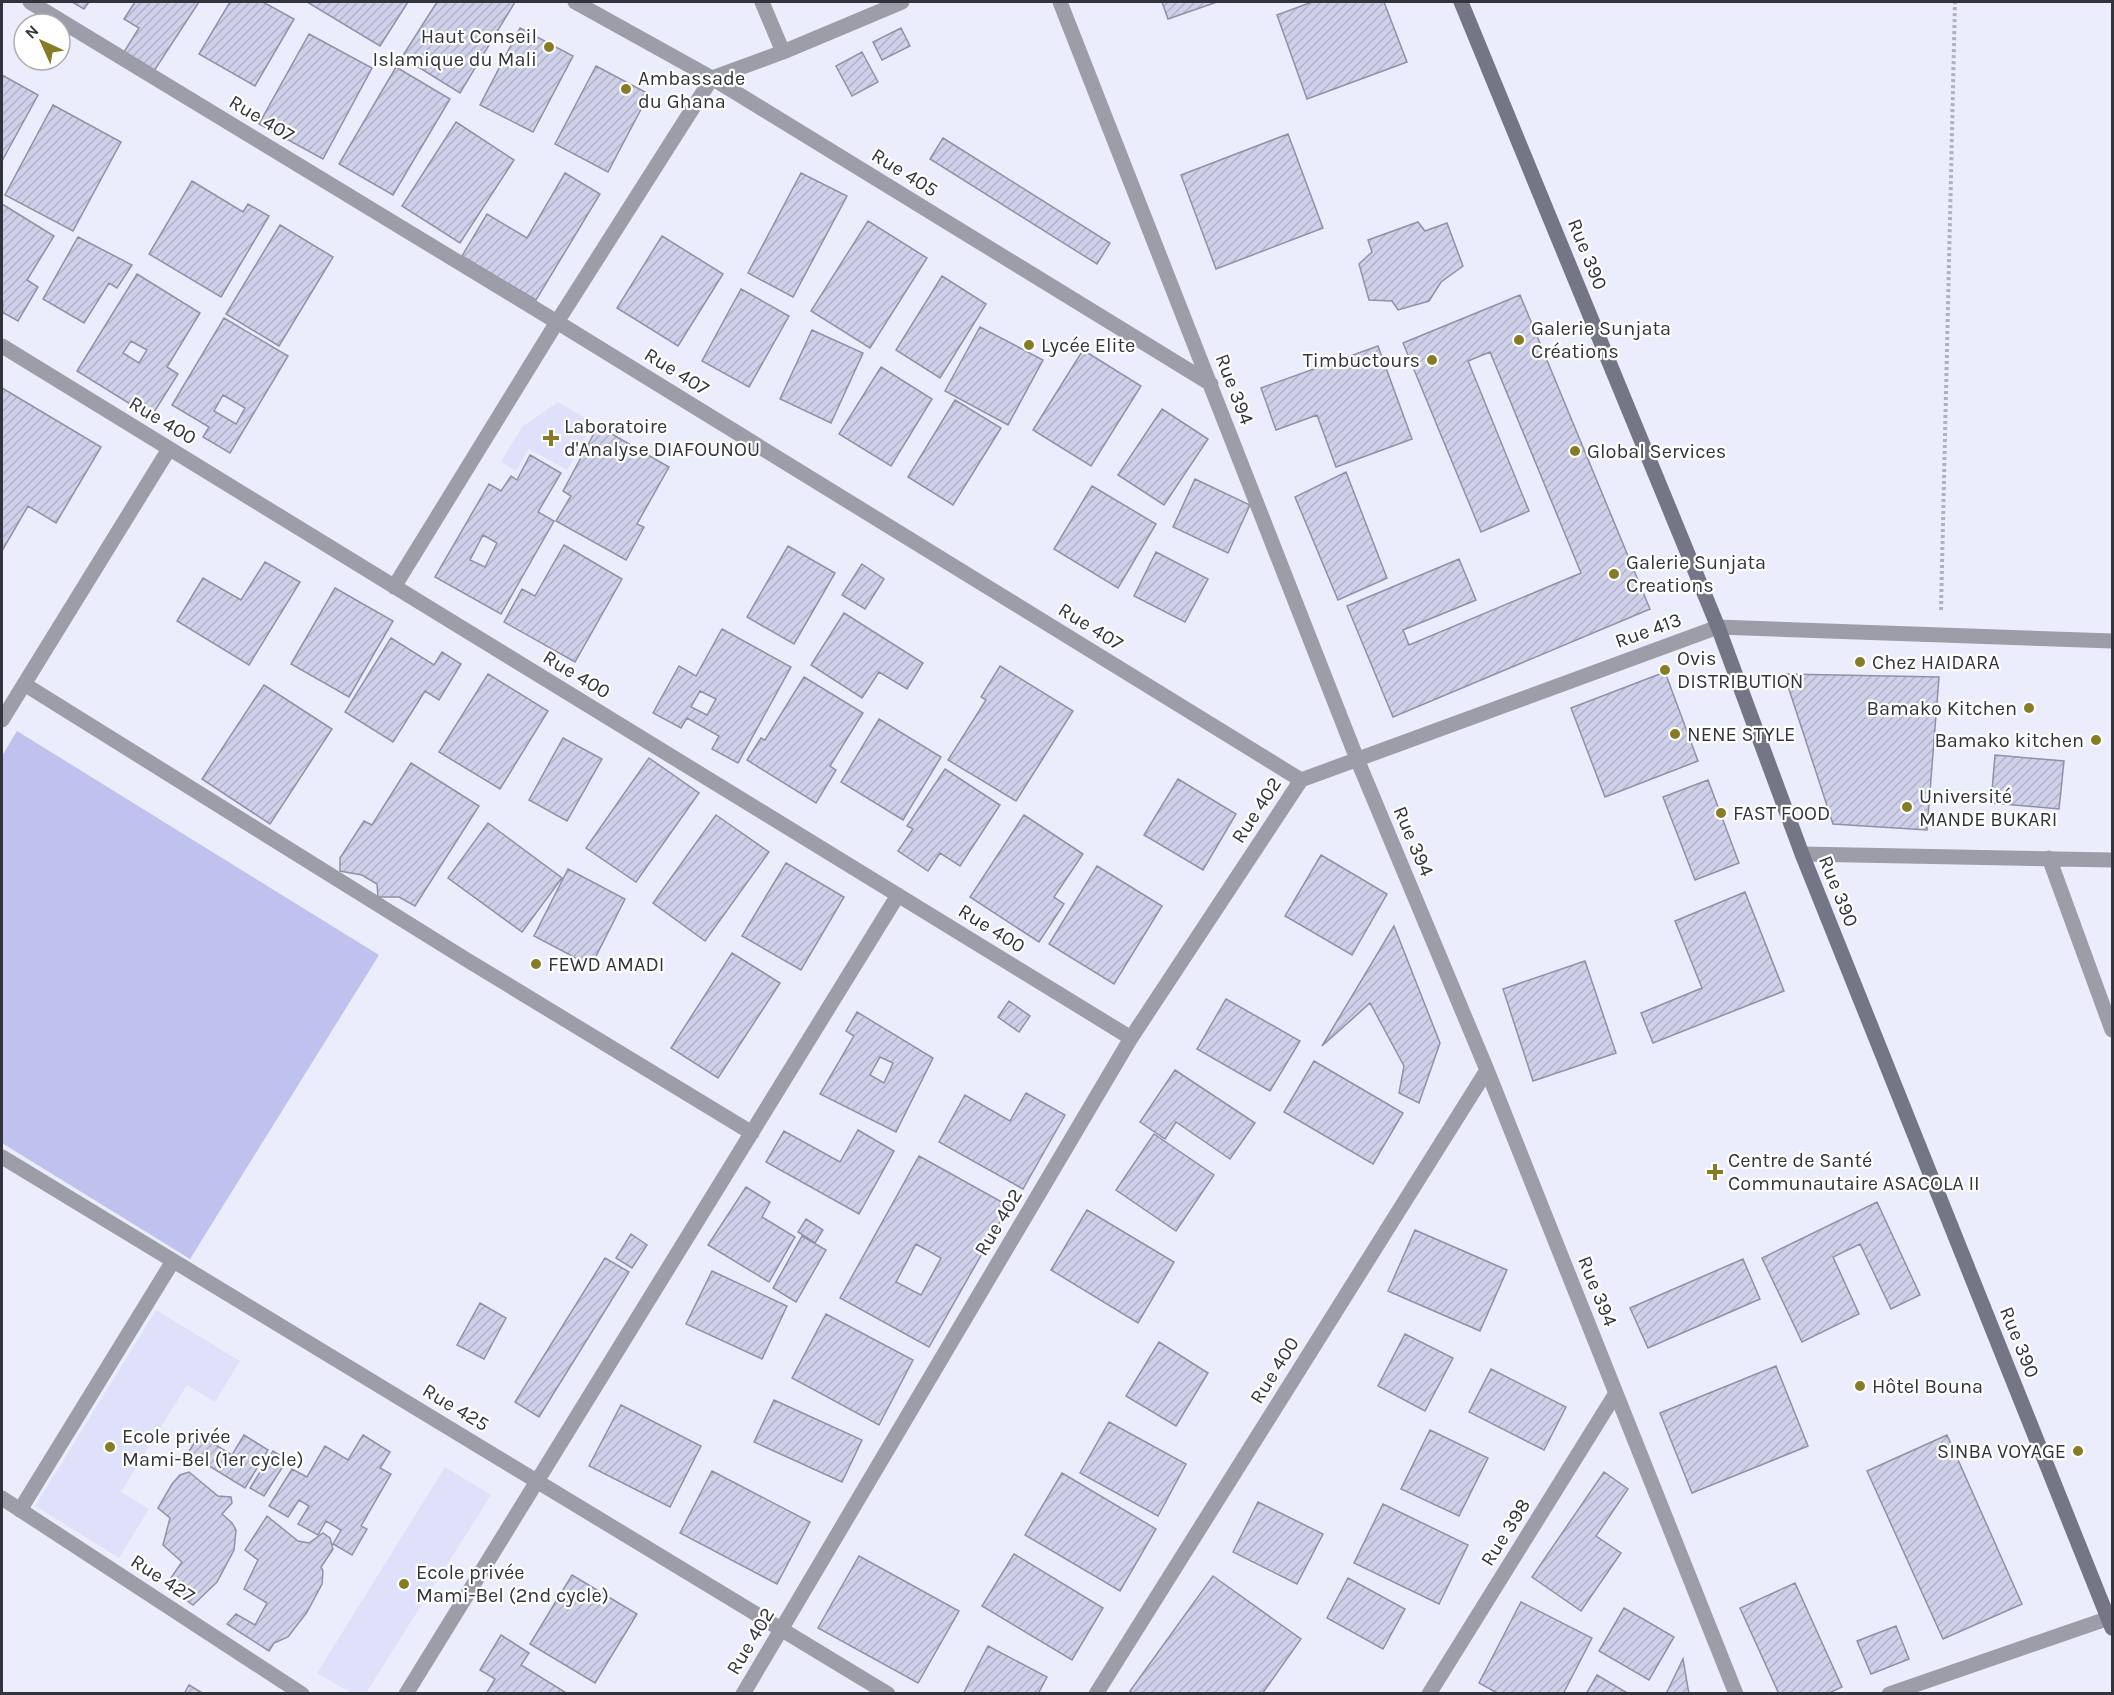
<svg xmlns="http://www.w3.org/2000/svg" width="2114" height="1695" viewBox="0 0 2114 1695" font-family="Karla,sans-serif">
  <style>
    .built { fill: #dfe1fb }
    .green { fill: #bfc1ef }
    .building { fill: url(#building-hatch); stroke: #9091a8; stroke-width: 1.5; fill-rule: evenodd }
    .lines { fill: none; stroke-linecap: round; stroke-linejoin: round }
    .path { stroke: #b0b1be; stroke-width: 4; stroke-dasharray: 3 3; stroke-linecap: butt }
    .lane { stroke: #9c9da8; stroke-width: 15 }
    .street { stroke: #9c9da8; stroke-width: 15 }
    .secondary { stroke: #757685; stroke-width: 15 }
    .poi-dot { fill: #857c23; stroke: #fff; stroke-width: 2 }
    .labels { text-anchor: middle; stroke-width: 4.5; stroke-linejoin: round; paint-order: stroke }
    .poi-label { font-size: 20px; fill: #33333d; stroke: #fff; text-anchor: start }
    .street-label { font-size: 20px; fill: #33333d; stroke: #fff }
  </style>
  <defs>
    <pattern id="building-hatch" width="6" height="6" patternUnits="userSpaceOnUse" patternTransform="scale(1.5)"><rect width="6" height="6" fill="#cfd0e9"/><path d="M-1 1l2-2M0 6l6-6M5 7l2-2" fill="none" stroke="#b2b3c9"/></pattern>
  </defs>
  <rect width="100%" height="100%" fill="#ecedfc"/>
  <path class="built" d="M 558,402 L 594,423 L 567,470 L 529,449 L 516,471 L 501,462 L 522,427 Z
    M 156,1310 L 240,1361 L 215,1402 L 187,1385 L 121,1492 L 149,1509 L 119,1558 L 35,1506 Z
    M 445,1467 L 491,1495 L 366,1693 L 351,1693 L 317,1673 Z"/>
  <path class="green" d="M 17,731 L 379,955 L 190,1259 L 2,1143 L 2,756 Z"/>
  <path class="building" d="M 72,2 L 89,2 L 84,9 Z
    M 135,2 L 199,2 L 154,71 L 124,52 L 139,28 L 124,19 Z
    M 230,2 L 263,2 L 294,19 L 255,86 L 199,54 Z
    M 307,2 L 408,2 L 380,46 Z
    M 437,2 L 515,2 L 460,93 L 402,57 Z
    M 1162,2 L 1217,2 L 1168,19 Z
    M 1312,2 L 1384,2 L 1407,62 L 1307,99 L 1277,15 Z
    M 520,28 L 573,56 L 533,132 L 480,105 Z
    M 901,28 L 910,46 L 882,60 L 873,42 Z
    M 309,34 L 372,68 L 323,159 L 259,124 Z
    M 862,52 L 878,82 L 852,96 L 836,66 Z
    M 596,66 L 649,94 L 608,172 L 555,144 Z
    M 396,67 L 450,99 L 393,195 L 339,164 Z
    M 2,75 L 38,95 L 2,161 Z
    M 53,105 L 121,142 L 73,231 L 5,195 Z
    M 456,122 L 514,160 L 460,243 L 402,206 Z
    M 1288,134 L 1323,228 L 1216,269 L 1181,175 Z
    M 943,138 L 1110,243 L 1097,264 L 930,159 Z
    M 565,173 L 600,194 L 536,300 L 462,256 L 487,214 L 527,238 Z
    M 801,173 L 847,196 L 793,297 L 748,273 Z
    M 192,181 L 243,212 L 248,204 L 269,216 L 221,297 L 149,254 Z
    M 2,204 L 54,236 L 27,280 L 38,287 L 18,321 L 2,312 L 3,304 L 2,303 Z
    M 868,221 L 927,258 L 870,348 L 811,311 Z
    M 1418,222 L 1425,231 L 1447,223 L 1463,266 L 1441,282 L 1429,301 L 1398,310 L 1392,301 L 1369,300 L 1359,264 L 1372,252 L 1368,240 Z
    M 280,225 L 333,257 L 279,346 L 226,314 Z
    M 662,236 L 723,274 L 678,346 L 617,308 Z
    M 78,237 L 132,265 L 117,288 L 109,283 L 84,323 L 43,299 Z
    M 137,274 L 200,313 L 167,367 L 178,374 L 151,417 L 77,371 ZM 131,341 L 147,350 L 139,363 L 123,353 Z
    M 942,276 L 986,304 L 940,378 L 896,350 Z
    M 741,289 L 789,316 L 749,387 L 702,361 Z
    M 1520,295 L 1650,609 L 1393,717 L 1347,606 L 1459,559 L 1476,600 L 1403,630 L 1409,645 L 1581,573 L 1490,352 L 1468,361 L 1529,511 L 1481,532 L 1403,343 Z
    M 224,318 L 288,356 L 230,453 L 203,437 L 209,427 L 172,405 ZM 223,395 L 245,408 L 236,424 L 214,411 Z
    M 980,327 L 1043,360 L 1008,425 L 945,391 Z
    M 812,330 L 863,353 L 831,423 L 780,399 Z
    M 1378,346 L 1412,439 L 1336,467 L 1317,415 L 1276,430 L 1261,388 Z
    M 1083,350 L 1141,386 L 1091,466 L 1033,430 Z
    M 881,367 L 932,399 L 891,466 L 839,434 Z
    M 2,388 L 101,447 L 56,523 L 28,506 L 2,551 Z
    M 955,400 L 1001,428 L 953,505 L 908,477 Z
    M 1162,409 L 1208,439 L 1164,505 L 1118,475 Z
    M 598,426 L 669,467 L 637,524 L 644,527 L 626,560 L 556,521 L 571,496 L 563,491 Z
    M 530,455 L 561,473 L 538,512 L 554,521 L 501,614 L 435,577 L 489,484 L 501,491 L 511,476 L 517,480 ZM 483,535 L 497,543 L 485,567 L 470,560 Z
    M 1346,472 L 1387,578 L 1338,600 L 1295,497 Z
    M 1195,479 L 1250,505 L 1228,553 L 1173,527 Z
    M 1092,486 L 1156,524 L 1118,588 L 1054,549 Z
    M 564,545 L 622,579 L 575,662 L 504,622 L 522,589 L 535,596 Z
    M 788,546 L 835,573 L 794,644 L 747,617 Z
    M 1156,552 L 1208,579 L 1185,622 L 1134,596 Z
    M 265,562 L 300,582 L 249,665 L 177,621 L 203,578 L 241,600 Z
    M 862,564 L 884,579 L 865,609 L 842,595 Z
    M 335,588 L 393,621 L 349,697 L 291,664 Z
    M 844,613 L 923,663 L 907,689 L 879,672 L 862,698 L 811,665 Z
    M 722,629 L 791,667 L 738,763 L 712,749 L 719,736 L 687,718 L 681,728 L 653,713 L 679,666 L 696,676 ZM 700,691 L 716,699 L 707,715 L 691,707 Z
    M 391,638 L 434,665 L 442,652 L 461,664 L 439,700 L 425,691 L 393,742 L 345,712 Z
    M 1000,666 L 1073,711 L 1016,801 L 948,760 L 986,700 L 981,697 Z
    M 1665,672 L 1698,761 L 1605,797 L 1571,708 Z
    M 488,674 L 548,711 L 500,789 L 439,752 Z
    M 1784,674 L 1939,677 L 1927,830 L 1833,824 Z
    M 804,677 L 863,713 L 830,766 L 836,770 L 816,803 L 747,760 L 761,738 L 765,740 Z
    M 264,685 L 332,729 L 270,824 L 202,779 Z
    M 879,719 L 941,757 L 903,820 L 841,782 Z
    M 563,738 L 602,759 L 567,821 L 529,800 Z
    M 1995,755 L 2064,761 L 2059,809 L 1991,803 Z
    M 649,758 L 699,793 L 636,882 L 586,848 Z
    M 411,763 L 479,806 L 415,906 L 399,897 L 378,897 L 377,884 L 362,875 L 340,871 L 340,858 L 364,821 L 372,825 Z
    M 945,769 L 1000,805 L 960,866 L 940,853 L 928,871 L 898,851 L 913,829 L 907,826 Z
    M 1178,779 L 1236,814 L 1203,870 L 1144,835 Z
    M 1708,780 L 1739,863 L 1695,880 L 1663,797 Z
    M 716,815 L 769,852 L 705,941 L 653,903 Z
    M 1024,815 L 1083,854 L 1054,897 L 1064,904 L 1039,942 L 970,897 Z
    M 488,823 L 562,878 L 522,932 L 448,878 Z
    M 1321,855 L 1387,894 L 1352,955 L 1285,916 Z
    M 786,863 L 844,897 L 801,970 L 742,936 Z
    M 1097,866 L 1162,906 L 1114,984 L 1049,944 Z
    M 568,869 L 625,899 L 591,966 L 534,936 Z
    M 1745,892 L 1784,991 L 1653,1043 L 1641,1013 L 1702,988 L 1675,921 Z
    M 1394,926 L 1440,1043 L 1419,1103 L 1399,1093 L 1404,1066 L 1370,1003 L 1322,1046 Z
    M 732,953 L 780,983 L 718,1078 L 671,1048 Z
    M 1585,961 L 1616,1053 L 1533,1081 L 1503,989 Z
    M 1226,999 L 1300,1041 L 1270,1091 L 1197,1049 Z
    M 1009,1001 L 1030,1016 L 1019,1032 L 998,1017 Z
    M 857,1012 L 933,1058 L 896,1132 L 820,1094 L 854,1036 L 846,1031 ZM 880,1057 L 893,1063 L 884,1083 L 870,1075 Z
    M 1314,1061 L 1403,1113 L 1373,1164 L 1284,1112 Z
    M 1175,1070 L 1255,1123 L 1230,1159 L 1176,1122 L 1165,1139 L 1140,1122 Z
    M 1026,1093 L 1065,1115 L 1023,1189 L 939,1142 L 965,1095 L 1010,1121 Z
    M 858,1130 L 894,1151 L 859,1214 L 766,1162 L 784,1131 L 840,1162 Z
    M 1154,1134 L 1214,1175 L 1176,1231 L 1116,1190 Z
    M 919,1156 L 1009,1206 L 929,1347 L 840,1298 ZM 916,1244 L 941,1258 L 921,1295 L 896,1282 Z
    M 746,1187 L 770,1202 L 762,1217 L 795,1237 L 769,1282 L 708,1245 Z
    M 1877,1202 L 1920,1295 L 1891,1309 L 1860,1244 L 1833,1257 L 1859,1314 L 1802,1342 L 1762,1258 Z
    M 1087,1210 L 1174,1262 L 1138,1323 L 1051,1270 Z
    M 806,1219 L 823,1230 L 815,1243 L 798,1232 Z
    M 1415,1230 L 1507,1270 L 1480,1331 L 1388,1291 Z
    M 631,1234 L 647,1245 L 632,1268 L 616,1258 Z
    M 802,1236 L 826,1250 L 796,1302 L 773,1288 Z
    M 605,1258 L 629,1272 L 539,1417 L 515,1402 Z
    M 1743,1259 L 1760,1299 L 1648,1348 L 1630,1308 Z
    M 712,1271 L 787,1306 L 762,1359 L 686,1324 Z
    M 480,1303 L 506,1318 L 484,1359 L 457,1345 Z
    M 826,1314 L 913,1360 L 879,1425 L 792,1378 Z
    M 1405,1334 L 1453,1358 L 1425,1411 L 1378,1386 Z
    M 1159,1342 L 1208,1373 L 1176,1426 L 1126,1396 Z
    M 1776,1366 L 1808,1446 L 1692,1493 L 1660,1413 Z
    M 1491,1369 L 1566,1407 L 1544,1450 L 1469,1412 Z
    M 774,1400 L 862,1440 L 842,1482 L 754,1442 Z
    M 621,1405 L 701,1446 L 670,1507 L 589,1466 Z
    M 1109,1422 L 1186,1464 L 1158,1516 L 1080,1473 Z
    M 1430,1430 L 1488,1458 L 1459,1516 L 1401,1489 Z
    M 199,1435 L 232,1455 L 244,1435 L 268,1450 L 245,1488 L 188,1453 Z
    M 363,1435 L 390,1452 L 380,1468 L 391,1474 L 361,1526 L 367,1529 L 352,1555 L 333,1544 L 341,1530 L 326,1521 L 318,1535 L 298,1524 L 309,1506 L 299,1500 L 288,1517 L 269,1506 L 292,1469 L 307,1477 L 325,1446 L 348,1460 Z
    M 1947,1435 L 2022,1604 L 1943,1639 L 1867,1471 Z
    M 273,1451 L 287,1460 L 264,1496 L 250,1488 Z
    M 712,1471 L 810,1522 L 777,1584 L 680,1533 Z
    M 189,1472 L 218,1496 L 231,1497 L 232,1503 L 222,1514 L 232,1523 L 236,1530 L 234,1550 L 217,1582 L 193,1605 L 166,1585 L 182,1562 L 163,1545 L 170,1518 L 158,1508 L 172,1484 L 180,1475 Z
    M 1604,1472 L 1628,1489 L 1596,1536 L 1621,1553 L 1581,1611 L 1532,1577 Z
    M 1062,1473 L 1156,1529 L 1120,1591 L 1025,1535 Z
    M 1258,1502 L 1323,1534 L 1297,1584 L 1233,1552 Z
    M 1383,1504 L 1468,1545 L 1439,1604 L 1354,1563 Z
    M 267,1516 L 298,1541 L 309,1543 L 323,1533 L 330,1538 L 333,1549 L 321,1567 L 323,1571 L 322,1584 L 307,1612 L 288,1637 L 274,1643 L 269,1651 L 227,1624 L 236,1614 L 255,1625 L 267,1603 L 244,1589 L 258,1560 L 245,1550 Z
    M 1014,1554 L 1103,1608 L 1072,1660 L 982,1606 Z
    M 859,1556 L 959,1611 L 918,1683 L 818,1628 Z
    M 572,1575 L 637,1614 L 595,1683 L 530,1644 Z
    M 1213,1576 L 1301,1639 L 1262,1694 L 1134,1694 L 1130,1691 Z
    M 1348,1578 L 1405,1609 L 1383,1649 L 1327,1618 Z
    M 1795,1583 L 1842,1687 L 1827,1694 L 1779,1694 L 1740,1608 Z
    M 1521,1602 L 1592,1638 L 1563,1694 L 1499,1694 L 1479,1683 Z
    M 1624,1608 L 1674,1637 L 1649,1680 L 1599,1651 Z
    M 1896,1626 L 1909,1659 L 1871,1674 L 1857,1641 Z
    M 501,1635 L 529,1653 L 521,1665 L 568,1694 L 486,1694 L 495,1679 L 480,1670 Z
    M 988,1646 L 1047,1677 L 1038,1694 L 963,1694 Z
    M 1683,1659 L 1689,1694 L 1666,1694 Z
    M 1597,1675 L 1629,1694 L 1586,1694 Z
    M 189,1685 L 204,1694 L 184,1694 Z"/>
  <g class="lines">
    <path class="path" d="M 1941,610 L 1955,2"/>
    <path class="lane" d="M 20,1510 L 173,1261"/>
    <path class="street" d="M 30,2 L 557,322 L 1301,780
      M 575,2 L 712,78 L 1211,384
      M 762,2 L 783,52
      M 1060,2 L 1357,759 L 1487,1070 L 1736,1694
      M 2,346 L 1131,1038
      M 394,587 L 557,322 L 712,78 L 783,52 L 902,2
      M 24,684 L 467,960 L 752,1133
      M 2,720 L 169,449
      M 1301,780 L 1718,627 L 2112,641
      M 1802,854 L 2112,860
      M 2049,858 L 2112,1030
      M 2,1157 L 888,1694
      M 2,1498 L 302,1694
      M 406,1694 L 898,895
      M 743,1694 L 1131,1038 L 1301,780
      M 1096,1694 L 1487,1070
      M 1429,1694 L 1616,1393
      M 1889,1694 L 2112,1617"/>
    <path class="secondary" d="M 1461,2 L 1718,627 L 1802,854 L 2112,1628"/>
  </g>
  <g class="poi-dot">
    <circle cx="549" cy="47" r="6"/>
    <circle cx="626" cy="89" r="6"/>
    <circle cx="1519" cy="340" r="6"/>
    <circle cx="1029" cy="345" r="6"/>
    <circle cx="1432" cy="360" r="6"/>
    <path d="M548 429h6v6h6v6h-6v6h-6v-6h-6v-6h6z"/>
    <circle cx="1575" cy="451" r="6"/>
    <circle cx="1614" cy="574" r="6"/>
    <circle cx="1860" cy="662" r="6"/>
    <circle cx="1665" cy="670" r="6"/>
    <circle cx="2029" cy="708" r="6"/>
    <circle cx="1675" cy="734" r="6"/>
    <circle cx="2096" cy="740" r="6"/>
    <circle cx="1907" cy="807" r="6"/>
    <circle cx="1721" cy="813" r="6"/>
    <circle cx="536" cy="964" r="6"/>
    <path d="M1712 1163h6v6h6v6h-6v6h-6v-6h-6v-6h6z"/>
    <circle cx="1860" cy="1386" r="6"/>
    <circle cx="110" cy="1447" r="6"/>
    <circle cx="2078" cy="1451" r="6"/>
    <circle cx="404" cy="1584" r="6"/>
  </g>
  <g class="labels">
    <g class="poi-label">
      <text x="537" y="43" text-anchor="end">Haut Conseil<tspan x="537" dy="23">Islamique du Mali</tspan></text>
      <text x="638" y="85">Ambassade<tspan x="638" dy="23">du Ghana</tspan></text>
      <text x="1531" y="335">Galerie Sunjata<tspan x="1531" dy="23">Créations</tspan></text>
      <text x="1041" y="352">Lycée Elite</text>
      <text x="1420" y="367" text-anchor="end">Timbuctours</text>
      <text x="564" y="433">Laboratoire<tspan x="564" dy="23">d'Analyse DIAFOUNOU</tspan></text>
      <text x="1587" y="458">Global Services</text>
      <text x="1626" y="569">Galerie Sunjata<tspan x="1626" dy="23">Creations</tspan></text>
      <text x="1677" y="665">Ovis<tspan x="1677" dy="23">DISTRIBUTION</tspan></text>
      <text x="1872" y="669">Chez HAIDARA</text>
      <text x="2017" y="715" text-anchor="end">Bamako Kitchen</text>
      <text x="1687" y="741">NENE STYLE</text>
      <text x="2084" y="747" text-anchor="end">Bamako kitchen</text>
      <text x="1919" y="803">Université<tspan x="1919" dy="23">MANDE BUKARI</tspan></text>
      <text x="1733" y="820">FAST FOOD</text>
      <text x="548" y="971">FEWD AMADI</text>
      <text x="1728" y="1167">Centre de Santé<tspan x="1728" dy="23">Communautaire ASACOLA II</tspan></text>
      <text x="1872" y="1393">Hôtel Bouna</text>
      <text x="122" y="1443">Ecole privée<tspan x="122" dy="23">Mami-Bel (1er cycle)</tspan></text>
      <text x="2066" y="1458" text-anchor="end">SINBA VOYAGE</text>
      <text x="416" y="1579">Ecole privée<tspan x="416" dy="23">Mami-Bel (2nd cycle)</tspan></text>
    </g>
    <g class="street-label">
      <text transform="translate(262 118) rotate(31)" y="7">Rue 407</text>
      <text transform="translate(905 172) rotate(32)" y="7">Rue 405</text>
      <text transform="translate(1588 254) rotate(68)" y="7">Rue 390</text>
      <text transform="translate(677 371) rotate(32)" y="7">Rue 407</text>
      <text transform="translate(1235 389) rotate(69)" y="7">Rue 394</text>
      <text transform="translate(163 420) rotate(31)" y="7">Rue 400</text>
      <text transform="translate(1091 626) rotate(32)" y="7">Rue 407</text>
      <text transform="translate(1648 630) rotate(-20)" y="7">Rue 413</text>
      <text transform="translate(577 674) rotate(31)" y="7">Rue 400</text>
      <text transform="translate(1256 810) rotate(-57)" y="7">Rue 402</text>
      <text transform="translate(1414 841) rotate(67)" y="7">Rue 394</text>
      <text transform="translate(1839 891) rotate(68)" y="7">Rue 390</text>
      <text transform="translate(992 928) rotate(32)" y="7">Rue 400</text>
      <text transform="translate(998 1222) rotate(-59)" y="7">Rue 402</text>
      <text transform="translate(1598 1291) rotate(68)" y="7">Rue 394</text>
      <text transform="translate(2020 1342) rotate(68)" y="7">Rue 390</text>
      <text transform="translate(1274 1370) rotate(-58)" y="7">Rue 400</text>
      <text transform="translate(456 1407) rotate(31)" y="7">Rue 425</text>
      <text transform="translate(1505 1532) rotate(-58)" y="7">Rue 398</text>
      <text transform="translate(163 1578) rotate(33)" y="7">Rue 427</text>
      <text transform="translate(750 1641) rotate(-59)" y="7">Rue 402</text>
    </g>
  </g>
  <rect width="2114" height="1695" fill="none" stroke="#33333d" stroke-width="6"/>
  <g transform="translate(42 42) rotate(315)"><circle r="28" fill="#ffffff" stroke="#adadb1" stroke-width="1.5"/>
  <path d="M0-4.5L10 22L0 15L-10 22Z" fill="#857c23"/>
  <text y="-9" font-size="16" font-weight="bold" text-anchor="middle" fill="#33333d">N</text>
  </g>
</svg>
